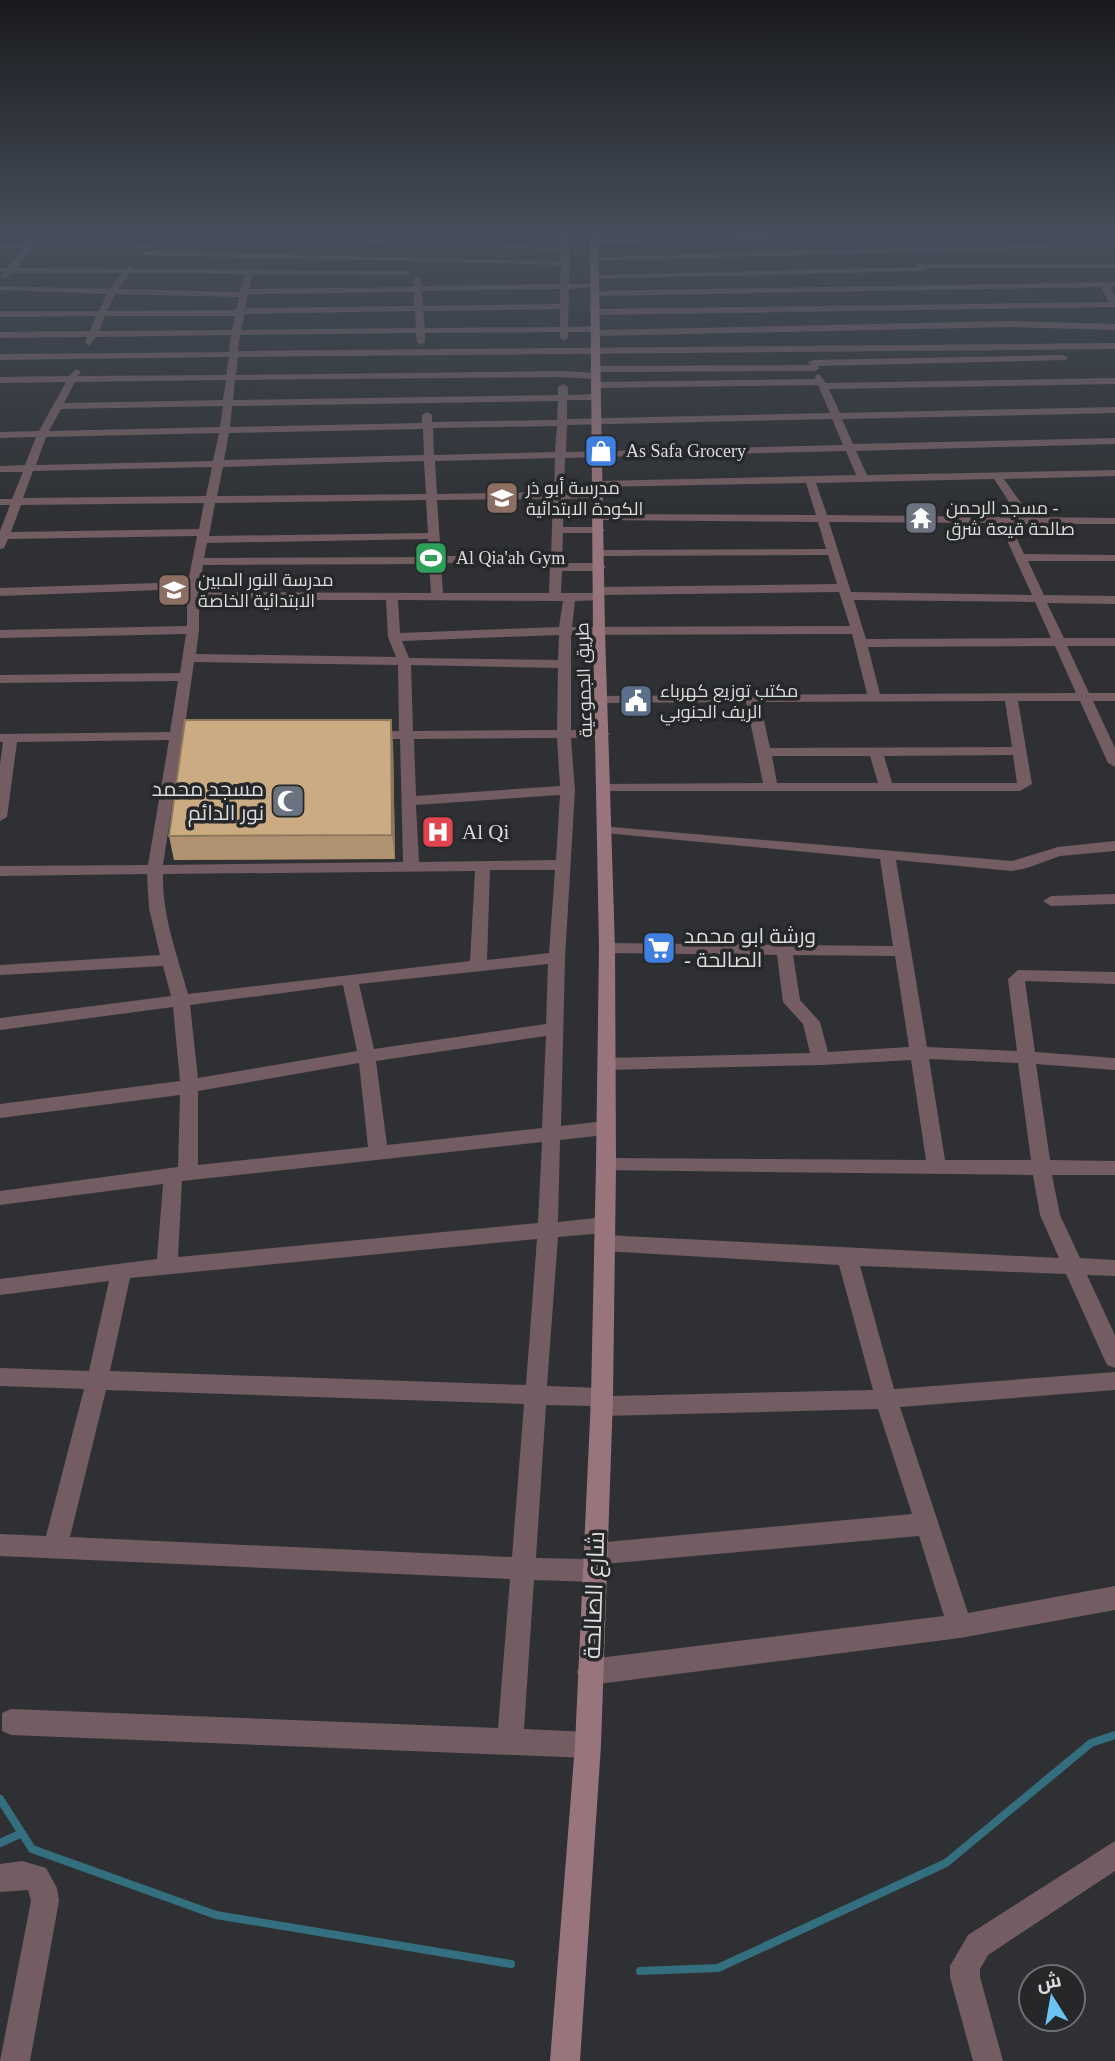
<svg xmlns="http://www.w3.org/2000/svg" width="1115" height="2061" viewBox="0 0 1115 2061" font-family="'Times New Roman',Cairo,serif">
  <style>
    .lines { fill: none; stroke-linecap: round; stroke-linejoin: round }
    .stream { stroke: #346f7f; stroke-width: 8 }
    .street { fill: #735d62; fill-rule: evenodd }
    .secondary { fill: #98757d; fill-rule: evenodd }
    .wall { fill: #af9370 }
    .shaded-wall { fill: #8e785b }
    .building { fill: #cbab82; stroke: #8e785b; stroke-width: 2 }
    .labels { text-anchor: middle; stroke-width: 7; stroke-linejoin: round; paint-order: stroke }
    .far-poi-label { font-size: 18px; fill: #dbdcde; stroke: #252729; text-anchor: start }
    .far-street-label { font-size: 18px; fill: #dbdcde; stroke: #252729 }
    .poi-label { font-size: 21px; fill: #dbdcde; stroke: #252729; text-anchor: start }
    .near-street-label { font-size: 24px; fill: #dbdcde; stroke: #252729 }
  </style>
  <rect width="100%" height="100%" fill="#2e3033"/>
  <g class="lines">
    <path class="stream" d="M 0,1799 L 32,1849 L 216,1915 L 511,1964
      M 0,1843 L 22,1833
      M 640,1971 L 718,1968 L 946,1863 L 1091,1743 L 1115,1735"/>
    <path class="street" d="M 39,231 L 47,231 L 16,268 L 126,269 L 131,265 L 134,269 L 406,271 L 410,273 L 406,275 L 252,274 L 249,289 L 413,287 L 413,279 L 417,277 L 421,279 L 422,286 L 560,284 L 561,265 L 145,255 L 141,253 L 145,251 L 561,261 L 561,250 L 103,233 L 99,231 L 561,246 L 561,231 L 569,231 L 569,284 L 595,284 L 599,286 L 569,289 L 568,327 L 595,326 L 599,330 L 1010,321 L 1115,324 L 1115,330 L 1010,327 L 595,336 L 591,332 L 568,332 L 568,338 L 564,341 L 560,338 L 560,332 L 425,333 L 425,342 L 421,345 L 417,342 L 416,333 L 240,335 L 238,351 L 1115,343 L 1115,349 L 238,357 L 236,375 L 563,371 L 596,373 L 601,376 L 596,379 L 559,377 L 235,380 L 233,400 L 558,395 L 558,387 L 563,384 L 568,387 L 568,395 L 596,394 L 601,397 L 596,400 L 567,400 L 567,419 L 830,413 L 818,385 L 596,388 L 591,385 L 596,382 L 815,379 L 816,375 L 819,374 L 826,383 L 1115,378 L 1115,384 L 829,389 L 840,413 L 1115,407 L 1115,413 L 842,419 L 853,444 L 1115,438 L 1115,444 L 856,451 L 867,475 L 1115,470 L 1115,476 L 1004,479 L 1031,517 L 1115,518 L 1115,524 L 1010,524 L 1024,554 L 1115,555 L 1115,561 L 1028,561 L 1044,595 L 1115,596 L 1115,604 L 1047,603 L 1064,638 L 1115,638 L 1115,646 L 1067,646 L 1089,693 L 1115,693 L 1115,701 L 1093,701 L 1115,748 L 1115,767 L 1108,763 L 1080,701 L 1018,701 L 1032,784 L 1020,791 L 604,791 L 599,790 L 597,787 L 599,784 L 763,783 L 746,702 L 601,703 L 596,702 L 596,696 L 867,694 L 852,634 L 571,635 L 571,730 L 603,730 L 610,734 L 603,738 L 571,738 L 575,790 L 565,958 L 561,1126 L 605,1121 L 612,1123 L 614,1128 L 612,1133 L 605,1135 L 560,1140 L 558,1222 L 604,1217 L 611,1220 L 614,1225 L 611,1230 L 604,1233 L 558,1237 L 547,1386 L 602,1388 L 610,1390 L 613,1396 L 873,1390 L 839,1265 L 604,1251 L 597,1249 L 594,1243 L 597,1237 L 604,1235 L 1059,1258 L 1040,1215 L 1033,1175 L 599,1170 L 596,1165 L 599,1160 L 606,1158 L 926,1160 L 911,1060 L 821,1065 L 606,1070 L 600,1068 L 597,1064 L 600,1060 L 606,1058 L 810,1053 L 803,1024 L 783,1002 L 777,955 L 607,953 L 599,948 L 607,943 L 893,946 L 880,859 L 605,833 L 600,832 L 598,829 L 600,826 L 1012,861 L 1058,847 L 1115,841 L 1115,851 L 1060,856 L 1027,868 L 1012,871 L 896,860 L 927,1047 L 1017,1051 L 1008,979 L 1018,970 L 1115,972 L 1115,984 L 1025,981 L 1035,1052 L 1115,1058 L 1115,1070 L 1036,1064 L 1050,1160 L 1115,1161 L 1115,1175 L 1052,1175 L 1060,1215 L 1080,1258 L 1115,1260 L 1115,1276 L 1087,1275 L 1115,1335 L 1115,1368 L 1107,1365 L 1066,1274 L 860,1266 L 894,1389 L 1115,1372 L 1115,1390 L 900,1407 L 968,1613 L 1115,1586 L 1115,1610 L 960,1638 L 590,1685 L 581,1681 L 577,1672 L 581,1663 L 590,1659 L 944,1616 L 919,1536 L 604,1564 L 607,1571 L 604,1579 L 595,1582 L 534,1580 L 524,1729 L 588,1732 L 597,1736 L 601,1745 L 597,1754 L 588,1758 L 11,1735 L 2,1731 L 2,1713 L 11,1709 L 498,1728 L 510,1579 L 0,1556 L 0,1534 L 46,1536 L 84,1389 L 0,1386 L 0,1368 L 89,1371 L 109,1281 L 0,1295 L 0,1279 L 157,1259 L 163,1184 L 0,1205 L 0,1191 L 178,1167 L 180,1095 L 0,1118 L 0,1104 L 180,1081 L 173,1007 L 0,1030 L 0,1018 L 171,996 L 163,966 L 0,975 L 0,965 L 160,955 L 149,908 L 147,874 L 0,876 L 0,866 L 148,865 L 169,740 L 17,742 L 7,817 L 0,821 L 0,765 L 3,742 L 0,742 L 0,734 L 170,732 L 178,681 L 0,683 L 0,675 L 180,673 L 186,634 L 0,638 L 0,630 L 187,626 L 187,589 L 0,596 L 0,588 L 188,582 L 197,536 L 8,539 L 4,548 L 0,549 L 0,531 L 10,505 L 0,505 L 0,499 L 12,499 L 23,472 L 0,472 L 0,466 L 25,465 L 36,437 L 0,438 L 0,432 L 39,431 L 66,382 L 0,383 L 0,377 L 69,376 L 76,369 L 81,372 L 78,376 L 226,375 L 229,357 L 0,360 L 0,354 L 229,352 L 231,335 L 96,337 L 89,346 L 85,343 L 87,337 L 0,338 L 0,332 L 90,331 L 96,316 L 0,317 L 0,311 L 99,311 L 107,294 L 0,290 L 0,286 L 110,289 L 122,273 L 11,273 L 7,278 L 1,278 L 3,272 L 0,272 L 0,268 L 7,268 L 24,248 L 0,248 L 0,244 L 28,244 ZM 130,273 L 244,274 L 240,292 L 118,289 ZM 560,289 L 560,304 L 423,306 L 422,291 ZM 414,292 L 414,306 L 245,308 L 248,294 ZM 115,294 L 239,297 L 236,310 L 107,311 ZM 560,309 L 560,327 L 425,328 L 423,311 ZM 415,311 L 416,328 L 241,330 L 245,314 ZM 105,316 L 235,316 L 232,330 L 99,331 ZM 226,380 L 223,400 L 64,403 L 75,382 ZM 558,401 L 557,420 L 432,422 L 432,415 L 427,412 L 422,415 L 422,423 L 230,427 L 232,406 ZM 223,406 L 220,427 L 49,431 L 61,409 ZM 832,419 L 843,445 L 566,452 L 567,425 ZM 557,426 L 555,452 L 434,455 L 433,428 ZM 423,429 L 424,455 L 224,460 L 229,433 ZM 219,433 L 213,461 L 36,465 L 46,437 ZM 846,451 L 856,475 L 598,481 L 593,484 L 598,487 L 806,483 L 816,515 L 598,514 L 592,517 L 598,520 L 818,522 L 826,549 L 600,550 L 594,553 L 600,556 L 828,555 L 837,584 L 599,587 L 595,588 L 595,593 L 561,593 L 562,571 L 600,571 L 606,567 L 600,563 L 562,563 L 563,533 L 599,533 L 605,530 L 599,527 L 563,527 L 564,499 L 598,498 L 603,495 L 598,492 L 564,492 L 565,458 ZM 555,458 L 554,492 L 437,494 L 435,461 ZM 424,461 L 426,494 L 217,496 L 223,467 ZM 212,467 L 206,496 L 23,498 L 33,471 ZM 994,479 L 1019,517 L 827,515 L 816,483 ZM 553,499 L 551,556 L 441,556 L 437,500 ZM 426,500 L 428,533 L 209,536 L 215,503 ZM 204,503 L 199,529 L 11,532 L 21,505 ZM 829,522 L 999,523 L 1032,595 L 851,592 ZM 428,539 L 429,557 L 204,558 L 207,543 ZM 441,563 L 550,563 L 549,593 L 443,593 ZM 429,564 L 431,593 L 199,592 L 203,565 ZM 839,592 L 850,626 L 572,627 L 575,601 L 603,600 L 603,595 ZM 199,600 L 386,600 L 388,637 L 396,657 L 196,654 L 199,630 ZM 398,600 L 563,601 L 559,627 L 400,633 ZM 854,600 L 1035,602 L 1051,638 L 866,639 ZM 559,635 L 558,660 L 409,658 L 402,641 ZM 1055,646 L 1076,693 L 880,694 L 868,647 ZM 194,662 L 398,665 L 399,731 L 369,731 L 362,735 L 369,739 L 400,739 L 403,862 L 163,865 L 182,740 L 194,736 L 184,732 ZM 411,665 L 558,668 L 557,730 L 413,731 ZM 1005,701 L 1012,747 L 770,748 L 760,702 ZM 557,738 L 560,786 L 416,796 L 414,739 ZM 1013,755 L 1017,783 L 892,783 L 884,756 ZM 772,756 L 870,756 L 878,783 L 777,783 ZM 560,795 L 556,860 L 419,862 L 416,805 ZM 490,870 L 555,870 L 549,953 L 487,960 ZM 475,871 L 470,961 L 188,994 C 177,954 162,916 163,874 ZM 793,955 L 895,956 L 909,1047 L 828,1052 L 820,1022 L 800,1000 ZM 548,964 L 546,1024 L 374,1049 L 359,984 ZM 343,985 L 357,1051 L 198,1078 L 190,1005 ZM 546,1036 L 542,1128 L 387,1145 L 376,1061 ZM 929,1059 L 1018,1063 L 1031,1160 L 945,1160 ZM 359,1063 L 368,1147 L 198,1165 L 198,1091 ZM 542,1142 L 538,1223 L 178,1257 L 182,1181 ZM 537,1239 L 526,1385 L 110,1371 L 130,1278 ZM 106,1390 L 524,1404 L 512,1557 L 70,1537 ZM 546,1405 L 590,1406 L 593,1413 L 601,1416 L 878,1409 L 912,1514 L 595,1543 L 587,1546 L 583,1554 L 585,1559 L 536,1558 Z
      M 933,231 L 1017,231 L 1013,233 L 594,244 L 590,242 L 594,240 Z
      M 1114,242 L 1114,246 L 595,261 L 591,259 L 595,257 Z
      M 93,243 L 151,244 L 155,246 L 151,248 L 90,247 Z
      M 918,264 L 1115,264 L 1115,268 L 928,268 L 924,271 L 595,279 L 591,277 L 595,275 L 918,267 Z
      M 1115,282 L 1115,286 L 1110,287 L 1115,296 L 1115,307 L 595,315 L 591,312 L 595,309 L 1109,302 L 1101,287 L 592,296 L 595,291 Z
      M 1063,355 L 1068,358 L 1066,360 L 817,366 L 820,368 L 815,371 L 595,372 L 590,369 L 595,366 L 811,365 L 808,363 L 813,360 Z
      M 1115,894 L 1115,904 L 1051,906 L 1043,901 L 1051,896 Z
      M 1115,1841 L 1115,1871 L 988,1955 L 980,1969 L 980,1977 L 1003,2061 L 973,2061 L 950,1977 L 950,1966 L 968,1935 Z
      M 22,1861 L 46,1868 L 57,1888 L 59,1901 L 30,2061 L 0,2061 L 31,1901 L 28,1890 L 0,1892 L 0,1864 Z"/>
    <path class="secondary" d="M 501,231 L 598,231 L 605,632 L 615,948 L 616,1165 L 613,1397 L 601,1745 L 580,2061 L 550,2061 L 575,1745 L 591,1397 L 596,1165 L 599,948 L 593,632 L 590,233 L 505,233 Z"/>
  </g>
  <path class="wall" d="M 393,743 L 395,859 L 174,860 L 169,836 Z"/>
  <path class="shaded-wall" d="M 391,720 L 393,743 L 395,859 L 392,835 Z"/>
  <path class="building" d="M 185,720 L 391,720 L 392,835 L 169,836 Z"/>
  <linearGradient id="sky" x2="0" y2="1"><stop stop-color="#191a1c"/><stop offset="0.45" stop-color="#464e5b"/><stop offset="1" stop-color="#464e5b" stop-opacity="0"/></linearGradient>
  <rect width="1115" height="519" fill="url(#sky)"/>
  <defs>
    <symbol id="shop-square" viewBox="-11 -11 22 22"><rect x="-9" y="-9" width="18" height="18" rx="4" fill="#3f7fe0" stroke="#252729"/><path d="M-5-2.5h2.3a2.7 3.5 0 0 1 5.4 0H5L5.5 6h-11ZM-1.5-2.5h3a1.5 2.3 0 0 0-3 0Z" fill="#fff"/></symbol>
    <symbol id="school-square" viewBox="-11 -11 22 22"><rect x="-9" y="-9" width="18" height="18" rx="4" fill="#8d6e63" stroke="#252729"/><path d="M0-5L7-2L0 1L-7-2ZM-4 1L0 2.5L4 1V4Q0 6-4 4Z" fill="#fff"/></symbol>
    <symbol id="temple-square" viewBox="-11 -11 22 22"><rect x="-9" y="-9" width="18" height="18" rx="4" fill="#6b7280" stroke="#252729"/><path d="M0-6L5-2H3V0L6.5 2.5H4V6H1.5V3h-3V6H-4V2.5H-6.5L-3 0V-2H-5Z" fill="#fff"/></symbol>
    <symbol id="stadium-square" viewBox="-11 -11 22 22"><rect x="-9" y="-9" width="18" height="18" rx="4" fill="#2e9e5b" stroke="#252729"/><path d="M0-5a6.5 5 0 1 0 0 10a6.5 5 0 1 0 0-10ZM-3.5-1.8h7v3.6h-7Z" fill="#fff"/></symbol>
    <symbol id="civic-square" viewBox="-11 -11 22 22"><rect x="-9" y="-9" width="18" height="18" rx="4" fill="#5c6f8a" stroke="#252729"/><path d="M-.6-6.5H3V-4.5H.6V-3L4-1V1h2V6H-6V1h2V-1L-.6-3ZM-1.2 2.5V6h2.4V2.5Z" fill="#fff"/></symbol>
    <symbol id="mosque-square" viewBox="-11 -11 22 22"><rect x="-9" y="-9" width="18" height="18" rx="4" fill="#6b7280" stroke="#252729"/><path d="M3.5-4.9A6 6 0 1 0 3.5 4.9A5 5 0 1 1 3.5-4.9Z" fill="#fff"/></symbol>
    <symbol id="hospital-square" viewBox="-11 -11 22 22"><rect x="-9" y="-9" width="18" height="18" rx="4" fill="#e0444e" stroke="#252729"/><path d="M-5-5h3v3.5h4V-5h3V5h-3V1.5h-4V5h-3Z" fill="#fff"/></symbol>
    <symbol id="supermarket-square" viewBox="-11 -11 22 22"><rect x="-9" y="-9" width="18" height="18" rx="4" fill="#3f7fe0" stroke="#252729"/><path d="M-6-5.5h2.5l.6 2H6L4.5 2H-2.5L-4.4-4H-6ZM-1.5 3.2a1.3 1.3 0 1 0 .1 0ZM3 3.2a1.3 1.3 0 1 0 .1 0Z" fill="#fff"/></symbol>
  </defs>
  <g fill-rule="evenodd">
    <use href="#shop-square" x="582" y="432" width="38" height="38"/>
    <use href="#school-square" x="483" y="479" width="38" height="38"/>
    <use href="#temple-square" x="902" y="499" width="38" height="38"/>
    <use href="#stadium-square" x="412" y="539" width="38" height="38"/>
    <use href="#school-square" x="155" y="571" width="38" height="38"/>
    <use href="#civic-square" x="617" y="682" width="38" height="38"/>
    <use href="#mosque-square" x="269" y="782" width="38" height="38"/>
    <use href="#hospital-square" x="419" y="813" width="38" height="38"/>
    <use href="#supermarket-square" x="640" y="929" width="38" height="38"/>
  </g>
  <g class="labels">
    <g class="far-poi-label">
      <text x="626" y="457">As Safa Grocery</text>
      <text x="526" y="494">مدرسة أبو ذر<tspan x="526" dy="21">الكودة الابتدائية</tspan></text>
      <text x="946" y="514">مسجد الرحمن -<tspan x="946" dy="21">صالحة قيعة شرق</tspan></text>
      <text x="456" y="564">Al Qia'ah Gym</text>
      <text x="198" y="586">مدرسة النور المبين<tspan x="198" dy="21">الابتدائية الخاصة</tspan></text>
      <text x="660" y="697">مكتب توزيع كهرباء<tspan x="660" dy="21">الريف الجنوبي</tspan></text>
    </g>
    <g class="far-street-label">
      <text transform="translate(584 680) rotate(-92)" y="6">طريق الجموعية</text>
    </g>
    <g class="poi-label">
      <text x="264" y="796" text-anchor="end">مسجد محمد<tspan x="264" dy="24">نور الدائم</tspan></text>
      <text x="462" y="839">Al Qi</text>
      <text x="684" y="943">ورشة ابو محمد<tspan x="684" dy="24">- الصالحة</tspan></text>
    </g>
    <g class="near-street-label">
      <text transform="translate(594 1595) rotate(-88)" y="8">شارع الصالحة</text>
    </g>
  </g>
  <g transform="translate(1052 1998) rotate(349)"><circle r="33" fill="#252729" stroke="#6e6f71" stroke-width="2"/>
  <path d="M0-5L12 26L0 18L-12 26Z" fill="#6ac3f1"/>
  <text y="-10" font-size="19" font-weight="bold" text-anchor="middle" fill="#dbdcde">ش</text>
  </g>
</svg>
